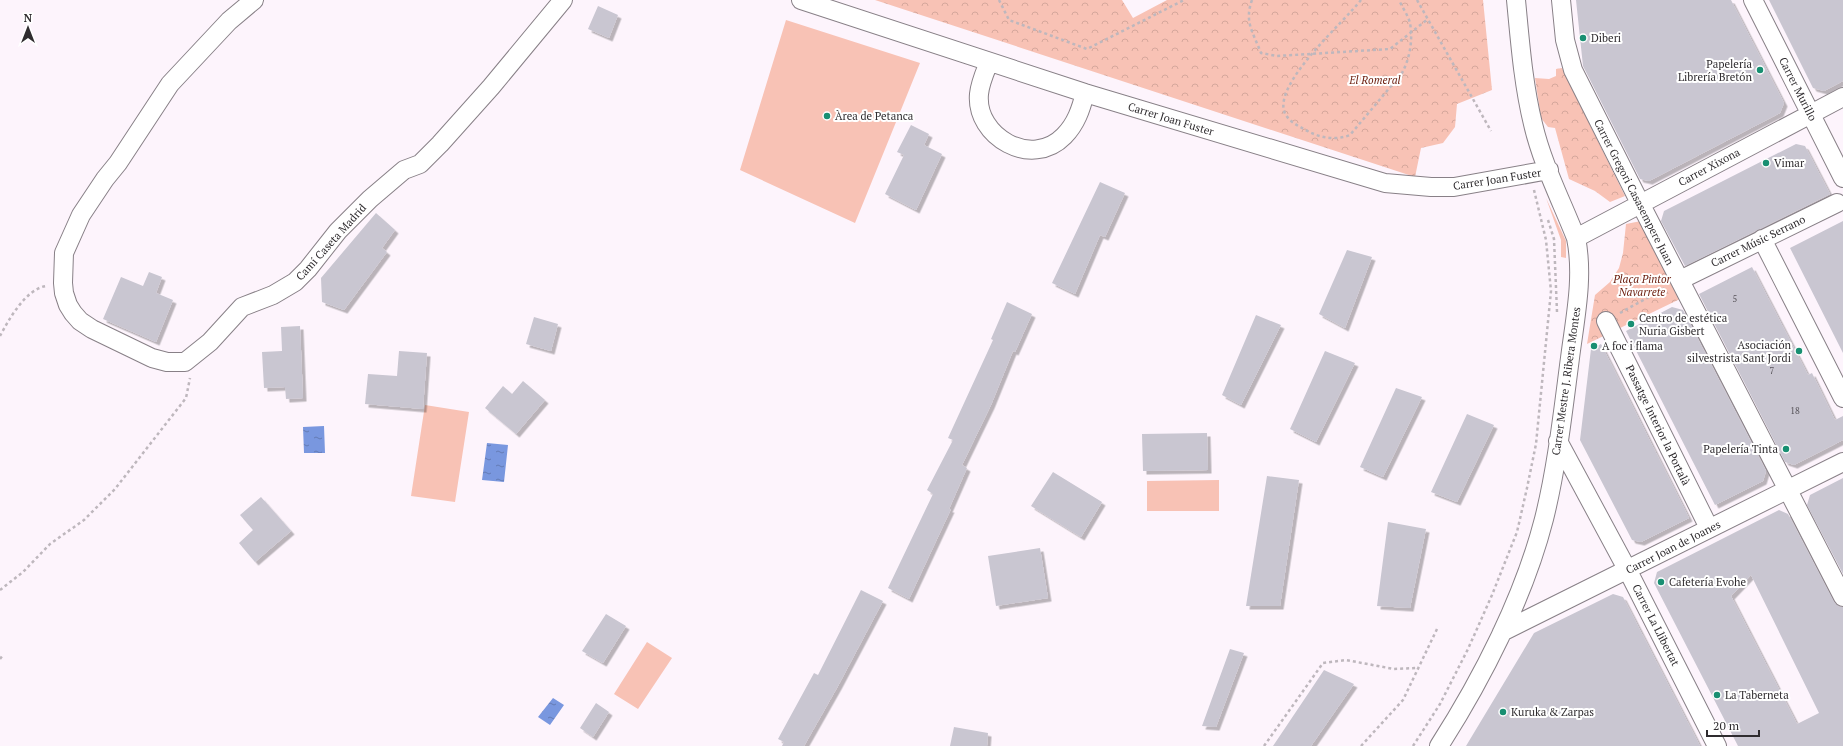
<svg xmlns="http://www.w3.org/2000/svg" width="1843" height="746" viewBox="0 0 1843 746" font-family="'PT Serif',serif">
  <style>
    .green { fill: #f8c2b5 }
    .park { fill: url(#park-crowns) }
    .water { fill: url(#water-ripples) }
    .building { fill: #c9c6d1; fill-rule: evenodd; filter: url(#shadow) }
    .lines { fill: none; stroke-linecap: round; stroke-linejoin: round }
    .minor-casing { stroke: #888087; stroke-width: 20 }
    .path { stroke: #beb7bd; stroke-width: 2.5; stroke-dasharray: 3 3; stroke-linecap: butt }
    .minor { stroke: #fff; stroke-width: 18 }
    .poi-dot { fill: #188f72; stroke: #fff; stroke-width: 1.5 }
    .labels { text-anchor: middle; stroke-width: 4; stroke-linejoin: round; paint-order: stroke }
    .number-label { font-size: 9px; fill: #565258 }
    .poi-label { font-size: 11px; fill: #2f2c2f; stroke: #fff; text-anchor: start }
    .park-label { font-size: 11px; font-style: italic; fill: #6a1c0c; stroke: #fff }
    .street-label { font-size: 11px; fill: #2f2c2f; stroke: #fff }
  </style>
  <defs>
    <pattern id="park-crowns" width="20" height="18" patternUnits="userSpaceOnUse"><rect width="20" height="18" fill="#f8c2b5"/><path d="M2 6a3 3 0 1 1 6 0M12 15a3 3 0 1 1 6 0" fill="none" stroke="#d5a79c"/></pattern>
    <pattern id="water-ripples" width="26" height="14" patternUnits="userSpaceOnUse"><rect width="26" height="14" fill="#7997df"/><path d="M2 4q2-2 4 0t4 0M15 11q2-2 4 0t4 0" fill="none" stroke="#647bb5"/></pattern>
    <filter id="shadow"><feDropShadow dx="3.5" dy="3.5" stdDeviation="0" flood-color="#0004"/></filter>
  </defs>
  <rect width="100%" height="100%" fill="#fdf4fc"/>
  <path class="green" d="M 786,20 L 920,63 L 855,223 L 740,170 Z
    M 1546,198 L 1566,241 L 1566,258 L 1561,257 L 1561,240 Z
    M 425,405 L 469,412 L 455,502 L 411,496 Z
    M 1219,480 L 1219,511 L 1147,511 L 1147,481 Z
    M 647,642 L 672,658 L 638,709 L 614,694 Z"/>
  <path class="park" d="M 875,0 L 1122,0 L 1133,18 L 1167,0 L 1483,0 L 1492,90 L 1457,104 L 1455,127 L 1443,143 L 1421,148 L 1415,177 Z
    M 1562,68 L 1625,196 L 1610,202 L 1595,191 L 1569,179 L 1555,128 L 1548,127 L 1541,118 L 1535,78 L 1549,79 L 1556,76 L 1556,69 Z
    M 1641,221 L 1680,299 L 1587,344 L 1595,295 L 1610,282 L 1619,268 L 1623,253 L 1626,224 Z"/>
  <path class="water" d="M 324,426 L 325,453 L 304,453 L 303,427 Z
    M 487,443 L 508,445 L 504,482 L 482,480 Z
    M 553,698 L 564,705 L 550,725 L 538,717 Z"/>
  <path class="building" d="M 1576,0 L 1731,0 L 1784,103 L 1780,113 L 1649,181 L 1640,179 L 1583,66 Z
    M 1769,0 L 1843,0 L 1843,81 L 1824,91 L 1813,88 Z
    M 598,6 L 618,15 L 609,38 L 588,29 Z
    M 911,125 L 929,134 L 924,145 L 942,154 L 916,210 L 885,194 L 904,155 L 897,152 Z
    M 1796,144 L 1805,146 L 1830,194 L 1685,266 L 1661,221 L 1664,211 Z
    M 1100,182 L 1125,193 L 1105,237 L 1100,235 L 1075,294 L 1052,283 Z
    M 376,213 L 395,230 L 382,248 L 387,252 L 344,310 L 322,302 L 321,278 Z
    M 1843,221 L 1843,353 L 1790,248 Z
    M 1347,250 L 1372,257 L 1345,328 L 1319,314 Z
    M 1752,267 L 1808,375 L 1812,373 L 1835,420 L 1843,416 L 1843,440 L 1794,465 L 1785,462 L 1699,294 Z
    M 149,272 L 162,277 L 156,293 L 173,300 L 156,342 L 103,319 L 121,277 L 143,286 Z
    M 1007,302 L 1032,314 L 1015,352 L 1013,351 L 991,405 L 962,465 L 967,468 L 949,509 L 951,509 L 909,599 L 888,588 L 933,494 L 927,490 L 953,440 L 948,438 L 993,340 L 991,339 Z
    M 1672,307 L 1683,310 L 1766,471 L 1763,481 L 1715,505 L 1626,331 Z
    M 1256,315 L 1281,325 L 1241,405 L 1222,395 Z
    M 534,317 L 558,324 L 551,351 L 526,344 Z
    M 300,326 L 303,398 L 286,399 L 285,387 L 264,388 L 262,352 L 282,351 L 281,327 Z
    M 1601,344 L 1689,518 L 1641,542 L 1632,540 L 1580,440 L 1591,349 Z
    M 399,351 L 427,353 L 423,409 L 365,404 L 368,374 L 397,376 Z
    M 1325,351 L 1355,363 L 1316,442 L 1290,429 Z
    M 523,381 L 545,400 L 516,434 L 485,408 L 503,386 L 512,394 Z
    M 1396,388 L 1422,397 L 1383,477 L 1360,467 Z
    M 1467,414 L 1494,425 L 1457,502 L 1431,492 Z
    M 1207,433 L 1208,470 L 1143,471 L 1142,434 Z
    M 1053,472 L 1102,502 L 1081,537 L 1031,506 Z
    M 1267,476 L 1299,480 L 1280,606 L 1246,606 Z
    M 1843,478 L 1843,574 L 1807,505 L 1810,495 Z
    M 261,497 L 291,531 L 255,562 L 239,543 L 253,530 L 240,515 Z
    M 1779,510 L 1788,514 L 1834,602 L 1838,606 L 1843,607 L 1843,746 L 1738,746 L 1654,583 L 1657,572 ZM 1751,575 L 1819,713 L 1797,724 L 1731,596 Z
    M 1388,522 L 1426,529 L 1410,608 L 1377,606 Z
    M 1040,548 L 1048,598 L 996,606 L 988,556 Z
    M 861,590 L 883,601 L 838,686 L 804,746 L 782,746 L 784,742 L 778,739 L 814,673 L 818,675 Z
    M 1613,594 L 1623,597 L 1700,746 L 1466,746 L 1534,633 Z
    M 606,614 L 626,626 L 603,663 L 582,651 Z
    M 1230,649 L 1244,653 L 1216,727 L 1202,726 Z
    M 1324,670 L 1354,684 L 1311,746 L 1273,746 Z
    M 596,703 L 609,712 L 593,737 L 580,728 Z
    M 954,727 L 988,733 L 987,746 L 950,746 Z"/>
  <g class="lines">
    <defs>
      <path id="minor" d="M 254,0 L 229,21 L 170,84 L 118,163 L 105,179 L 81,215 L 64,253 L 63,283 L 64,293 L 68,305 L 73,313 L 80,321 L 92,329 L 152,358 L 167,362 L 185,362 L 210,342 L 242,307 L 273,295 L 295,282 L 308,269 L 338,231 L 370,199 L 404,170 L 420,164 L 440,144 L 491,87 L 563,0
        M 801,0 L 1085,93 L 1385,183 L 1431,187 L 1454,187 L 1549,170
        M 1561,0 L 1565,40 L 1573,70 L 1640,203 L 1843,597
        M 1753,0 L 1843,178
        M 989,62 C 985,72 980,83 979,94 C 975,137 1032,169 1064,136 C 1076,124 1081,109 1085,93
        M 1576,238 L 1843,97
        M 1762,239 L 1843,398
        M 1680,280 L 1837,203
        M 1606,321 L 1709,528
        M 1558,441 L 1627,569 L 1717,746
        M 1502,632 L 1843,462
        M 1439,746 C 1482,679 1524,597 1544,519 C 1557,467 1563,411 1570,358 C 1575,318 1584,277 1576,238 C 1561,200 1542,163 1533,124 C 1523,83 1520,41 1516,0"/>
    </defs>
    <use href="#minor" class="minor-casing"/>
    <path class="path" d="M 999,0 L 1009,20 L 1087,49 L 1184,0
      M 1252,0 C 1244,22 1253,32 1261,53 L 1277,56 L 1390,49 L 1428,19
      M 1361,0 C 1343,23 1276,81 1284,111 C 1287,120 1296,125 1304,129 C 1319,138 1335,141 1350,135 L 1402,73 C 1410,58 1413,40 1410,23 C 1408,15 1402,7 1399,0
      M 1417,0 L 1491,131
      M 1548,220 L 1554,239 L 1557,312
      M 1620,313 L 1665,288
      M 0,336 C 9,319 26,289 46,286
      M 0,590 L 23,572 L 50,544 L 84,520 L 115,489 L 186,398 L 190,378
      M 0,659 L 3,655
      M 1264,746 L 1323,663 L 1346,660 L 1394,669 L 1417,668
      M 1361,746 L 1403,700 L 1437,629
      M 1413,746 L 1440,704 L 1468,649 L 1492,595 L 1517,532 L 1527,488 L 1536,444 L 1551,291 L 1546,240 L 1534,190"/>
    <use href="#minor" class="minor"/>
  </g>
  <g class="poi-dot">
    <circle cx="1583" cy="38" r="4"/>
    <circle cx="1760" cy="70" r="4"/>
    <circle cx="827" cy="116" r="4"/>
    <circle cx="1766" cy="163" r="4"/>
    <circle cx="1631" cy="324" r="4"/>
    <circle cx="1594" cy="346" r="4"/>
    <circle cx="1799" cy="351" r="4"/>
    <circle cx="1786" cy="449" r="4"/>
    <circle cx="1661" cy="582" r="4"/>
    <circle cx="1717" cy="695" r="4"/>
    <circle cx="1503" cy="712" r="4"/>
  </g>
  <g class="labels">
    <g class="number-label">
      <text x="1735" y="302">5</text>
      <text x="1772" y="374">7</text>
      <text x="1795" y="414">18</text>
    </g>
    <g class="poi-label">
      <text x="1591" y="42">Diberi</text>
      <text x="1752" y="68" text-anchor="end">Papelería<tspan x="1752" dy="13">Librería Bretón</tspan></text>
      <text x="835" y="120">Àrea de Petanca</text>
      <text x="1774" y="167">Vimar</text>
      <text x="1639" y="322">Centro de estética<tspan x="1639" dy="13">Nuria Gisbert</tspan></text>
      <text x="1791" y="349" text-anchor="end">Asociación<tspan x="1791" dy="13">silvestrista Sant Jordi</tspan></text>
      <text x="1602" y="350">A foc i flama</text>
      <text x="1778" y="453" text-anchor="end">Papelería Tinta</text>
      <text x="1669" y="586">Cafetería Evohe</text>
      <text x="1725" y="699">La Taberneta</text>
      <text x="1511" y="716">Kuruka &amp; Zarpas</text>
    </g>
    <g class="park-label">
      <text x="1375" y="84">El Romeral</text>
      <text x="1642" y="283">Plaça Pintor<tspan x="1642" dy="13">Navarrete</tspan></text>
    </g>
    <g class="street-label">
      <text transform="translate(1798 89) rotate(63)" y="4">Carrer Murillo</text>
      <text transform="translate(1171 119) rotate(17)" y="4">Carrer Joan Fuster</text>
      <text transform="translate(1709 167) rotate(-28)" y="4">Carrer Xixona</text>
      <text transform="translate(1497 179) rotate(-9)" y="4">Carrer Joan Fuster</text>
      <text transform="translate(1634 192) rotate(63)" y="4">Carrer Gregori Casasempere Juan</text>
      <text transform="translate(1758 241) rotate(-26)" y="4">Carrer Músic Serrano</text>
      <text transform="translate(331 242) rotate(-48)" y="4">Camí Caseta Madrid</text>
      <text transform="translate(1566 381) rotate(-82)" y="4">Carrer Mestre J. Ribera Montes</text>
      <text transform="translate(1658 425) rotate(64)" y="4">Passatge Interior la Portalà</text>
      <text transform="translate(1673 547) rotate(-27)" y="4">Carrer Joan de Joanes</text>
      <text transform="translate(1656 625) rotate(63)" y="4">Carrer La Llibertat</text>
    </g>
  </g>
  <g transform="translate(28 28)" stroke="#ffffff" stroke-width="3" paint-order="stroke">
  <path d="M0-3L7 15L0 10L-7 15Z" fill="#2f2c2f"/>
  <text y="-6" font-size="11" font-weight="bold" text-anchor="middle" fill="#2f2c2f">N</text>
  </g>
  <path d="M1707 730v6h52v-6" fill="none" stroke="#2f2c2f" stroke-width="2"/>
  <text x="1713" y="730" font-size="12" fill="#2f2c2f" stroke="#ffffff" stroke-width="3" paint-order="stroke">20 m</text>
</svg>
